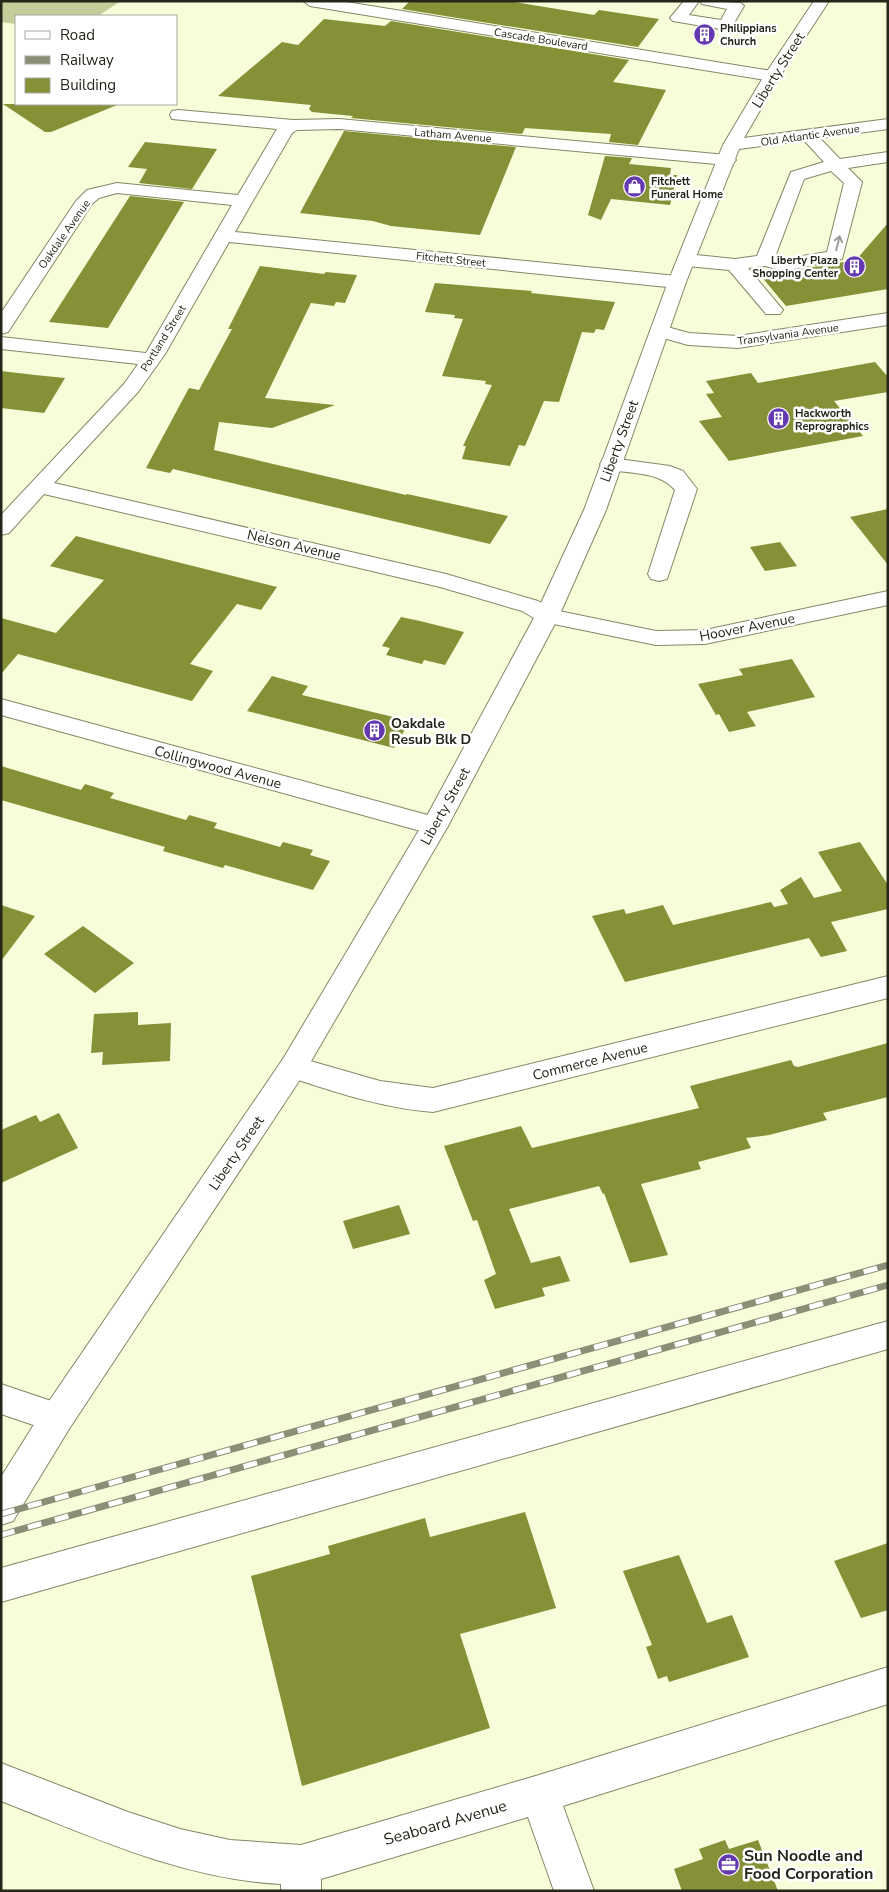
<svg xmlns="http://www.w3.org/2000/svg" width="889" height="1892" viewBox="0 0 889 1892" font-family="'Nunito Sans',sans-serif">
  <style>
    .green { fill: #c5ce9a }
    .building { fill: #859037 }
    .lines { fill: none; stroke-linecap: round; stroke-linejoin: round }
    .minor-casing { stroke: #838867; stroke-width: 2 }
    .major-casing { stroke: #838867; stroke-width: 2 }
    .minor { fill: #fff; fill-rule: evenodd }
    .major { fill: #fff; fill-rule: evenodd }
    .rail-casing { stroke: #8b8f77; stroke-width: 7 }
    .rail { stroke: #fff; stroke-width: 5; stroke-dasharray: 14; stroke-linecap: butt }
    .oneway { stroke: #9c9d98 }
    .labels { text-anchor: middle; stroke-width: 5; stroke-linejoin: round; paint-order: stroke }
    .far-poi-label { font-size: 11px; font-weight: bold; fill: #242619; stroke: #fff; text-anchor: start }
    .far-street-label { font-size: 11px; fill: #242619; stroke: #fff }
    .street-label { font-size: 14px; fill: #242619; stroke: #fff }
    .poi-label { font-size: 14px; font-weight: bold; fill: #242619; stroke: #fff; text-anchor: start }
    .near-street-label { font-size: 16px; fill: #242619; stroke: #fff }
    .near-poi-label { font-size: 16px; font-weight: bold; fill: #242619; stroke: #fff; text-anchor: start }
  </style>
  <rect width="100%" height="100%" fill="#f6fdd8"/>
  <path class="green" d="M 1,1 L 121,1 L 98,16 L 16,16 L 16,24 L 1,22 Z"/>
  <path class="building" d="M 410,1 L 508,1 L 594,15 L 599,10 L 659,19 L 638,47 L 402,9 Z
    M 324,19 L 385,26 L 391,21 L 629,60 L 613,82 L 666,90 L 638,145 L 609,142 L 611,134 L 525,128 L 522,134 L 351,118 L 353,116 L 312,112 L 309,109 L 311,105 L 218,96 L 282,42 L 298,45 Z
    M 3,104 L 117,104 L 117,105 L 51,132 L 45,132 Z
    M 344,131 L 516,147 L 480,235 L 391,226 L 373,221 L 300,213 Z
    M 145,142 L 217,149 L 192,189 L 139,183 L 147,169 L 128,167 Z
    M 605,156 L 632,158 L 629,164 L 671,168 L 670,175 L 677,175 L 670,205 L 611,199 L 601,220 L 588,215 Z
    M 130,196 L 184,202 L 108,328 L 49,322 Z
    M 888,223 L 888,289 L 786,306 L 761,276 L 856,260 Z
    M 260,266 L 324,274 L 326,272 L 357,275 L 345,303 L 336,302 L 334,306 L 311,303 L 265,398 L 335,405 L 272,428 L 219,422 L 214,450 L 406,495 L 407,494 L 508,516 L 490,544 L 173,469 L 170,473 L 146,468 L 189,388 L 199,390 L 232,329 L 228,329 Z
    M 435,283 L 532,291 L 531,293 L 615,302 L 604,330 L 596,329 L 594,333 L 582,332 L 559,402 L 544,401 L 525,446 L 519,445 L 510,466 L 462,459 L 466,446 L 463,446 L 492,385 L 485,384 L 486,381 L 442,376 L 463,319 L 454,318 L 455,315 L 425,312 Z
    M 875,362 L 888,377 L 888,392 L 834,401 L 863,436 L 729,461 L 699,421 L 722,417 L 706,394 L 714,393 L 706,381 L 751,373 L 758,383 Z
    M 1,371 L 35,375 L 65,378 L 44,413 L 1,408 Z
    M 888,509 L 888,565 L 850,517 Z
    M 76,536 L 153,556 L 277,587 L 261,610 L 237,604 L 190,664 L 213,671 L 192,701 L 18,654 L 1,674 L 1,618 L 56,633 L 104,580 L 50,566 Z
    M 780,542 L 797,566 L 765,571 L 750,547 Z
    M 401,617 L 420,621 L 464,632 L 445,665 L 424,660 L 422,664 L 386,655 L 390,648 L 382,646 Z
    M 792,659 L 815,697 L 747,712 L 756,726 L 729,732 L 719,714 L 716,715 L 698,684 L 743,675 L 739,669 Z
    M 272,676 L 308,686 L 302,695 L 410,721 L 394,748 L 247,711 Z
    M 1,766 L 81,790 L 85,784 L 114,793 L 110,798 L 186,820 L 189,815 L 217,823 L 214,828 L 280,847 L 283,842 L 313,850 L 310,855 L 330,861 L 313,890 L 225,865 L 223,868 L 163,851 L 165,847 L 1,800 Z
    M 860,842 L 888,885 L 888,909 L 831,922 L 847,951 L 821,957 L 809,938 L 625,982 L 592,916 L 624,909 L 626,914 L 663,905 L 673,925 L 771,902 L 774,907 L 788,904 L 780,890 L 801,877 L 814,898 L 842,891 L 818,852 Z
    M 1,905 L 35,916 L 1,961 Z
    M 83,926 L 134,963 L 95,993 L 44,954 Z
    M 138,1012 L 138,1025 L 171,1023 L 170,1061 L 102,1065 L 103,1052 L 91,1053 L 94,1014 Z
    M 888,1043 L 888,1097 L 823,1113 L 827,1120 L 769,1135 L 746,1138 L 751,1148 L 698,1162 L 701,1169 L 641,1184 L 668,1255 L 630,1263 L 604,1193 L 603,1194 L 599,1186 L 509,1209 L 531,1263 L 560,1256 L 570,1281 L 542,1288 L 545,1296 L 495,1309 L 484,1280 L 496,1274 L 477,1220 L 473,1221 L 444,1146 L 521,1126 L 532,1148 L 699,1108 L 690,1086 L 791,1060 L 794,1066 L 798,1067 Z
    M 59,1113 L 78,1148 L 1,1183 L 1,1130 L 36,1115 L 40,1122 Z
    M 399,1205 L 410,1234 L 353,1249 L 343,1221 Z
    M 525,1512 L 556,1608 L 460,1634 L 490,1728 L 302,1786 L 251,1576 L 330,1554 L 328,1546 L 425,1518 L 430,1537 Z
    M 888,1543 L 888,1610 L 861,1618 L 834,1561 Z
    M 679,1555 L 707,1623 L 732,1615 L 749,1657 L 669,1682 L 667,1676 L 658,1679 L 646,1647 L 652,1645 L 623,1571 Z
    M 725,1840 L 729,1849 L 758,1840 L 778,1891 L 682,1891 L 674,1869 L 703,1859 L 699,1849 Z"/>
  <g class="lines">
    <defs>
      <path id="minor" d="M 303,1 L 340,1 L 772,71 L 780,76 L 772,81 L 310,6 Z
        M 684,1 L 699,1 L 689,15 L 721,20 L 727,9 L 702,4 L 700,1 L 741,3 L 744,6 L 731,28 L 726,30 L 673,21 L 670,18 Z
        M 178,110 L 293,120 L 339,119 L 727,155 L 733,156 L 736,160 L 733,164 L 727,165 L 339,129 L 297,130 L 292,133 L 235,232 L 677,276 L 684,278 L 686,282 L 684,286 L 677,288 L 229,242 L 165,354 L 138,392 L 54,483 L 446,574 L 538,601 L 554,610 L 656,631 L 705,630 L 888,591 L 888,605 L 705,644 L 656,645 L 539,621 L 522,611 L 440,587 L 44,494 L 9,533 L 1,535 L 1,515 L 124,384 L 138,364 L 1,349 L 1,337 L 146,353 L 232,205 L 117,193 L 99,198 L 92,204 L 8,332 L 1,334 L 1,313 L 76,201 L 87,190 L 117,183 L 238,195 L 277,129 L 172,119 L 170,115 L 172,111 Z
        M 807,130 L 813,131 L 840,159 L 888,152 L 888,162 L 848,168 L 862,182 L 842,259 L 784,271 L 765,266 L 748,268 L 783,310 L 780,314 L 766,314 L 729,270 L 687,266 L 680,264 L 678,260 L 680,256 L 687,254 L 735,259 L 757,256 L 791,172 L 824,162 L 799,135 L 801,131 ZM 831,171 L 844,183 L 827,252 L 784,259 L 775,257 L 804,179 Z
        M 888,313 L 888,325 L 738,348 L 688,345 L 653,335 L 650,331 L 653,327 L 660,325 L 689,333 L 738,336 Z
        M 611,458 L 670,466 L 683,471 L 697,489 L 667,579 L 659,581 L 651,579 L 648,574 L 675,490 C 658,470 627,474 603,469 L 600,464 L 603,459 Z
        M 1,699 L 435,817 L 444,820 L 448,826 L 444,832 L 435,835 L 1,715 Z
        M 888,976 L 888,998 L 433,1112 C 381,1108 332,1091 283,1075 L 278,1067 L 283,1059 L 293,1056 L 380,1081 L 433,1088 Z
        M 888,1321 L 888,1349 L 1,1602 L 1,1568 Z
        M 1,1384 L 69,1407 L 74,1418 L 69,1429 L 57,1433 L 1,1414 Z
        M 888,1667 L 888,1704 L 563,1806 L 594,1891 L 554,1891 L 528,1817 L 321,1879 L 321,1891 L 281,1891 L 281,1884 C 182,1879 93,1837 1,1801 L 1,1763 L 128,1812 L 180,1829 L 230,1840 L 301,1845 L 539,1775 Z"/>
      <path id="major" d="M 814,1 L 829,1 L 780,76 L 744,138 L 888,119 L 888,129 L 739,149 L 686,282 L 606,510 L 559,616 L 448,826 L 303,1075 L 69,1429 L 13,1521 L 1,1525 L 1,1477 L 45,1407 L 283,1059 L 422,825 L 535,616 L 584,510 L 668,282 L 723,145 L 764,76 Z"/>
    </defs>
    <use href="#minor" class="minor-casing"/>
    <use href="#major" class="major-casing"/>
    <use href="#minor" class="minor"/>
    <use href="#major" class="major"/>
    <defs>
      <path id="rail" d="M 1,1514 L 888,1265
        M 1,1535 L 888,1285"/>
    </defs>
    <use href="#rail" class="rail-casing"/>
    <use href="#rail" class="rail"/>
  </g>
  <defs><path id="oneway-shaft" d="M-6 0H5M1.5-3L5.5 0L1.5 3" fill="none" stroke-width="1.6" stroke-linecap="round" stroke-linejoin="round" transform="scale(1.25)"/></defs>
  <use class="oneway" href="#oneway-shaft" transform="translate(838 243) rotate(-76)"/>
  <defs>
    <symbol id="building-disc" viewBox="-11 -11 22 22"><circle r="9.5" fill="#6438af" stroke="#fff"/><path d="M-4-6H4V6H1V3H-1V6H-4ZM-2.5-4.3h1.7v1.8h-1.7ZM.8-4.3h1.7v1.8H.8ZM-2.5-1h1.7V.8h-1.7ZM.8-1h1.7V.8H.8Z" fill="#fff"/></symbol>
    <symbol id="shop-disc" viewBox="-11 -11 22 22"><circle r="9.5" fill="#6438af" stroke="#fff"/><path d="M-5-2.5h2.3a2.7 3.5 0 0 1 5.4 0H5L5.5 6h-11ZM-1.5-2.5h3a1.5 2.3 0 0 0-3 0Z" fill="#fff"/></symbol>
    <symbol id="office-disc" viewBox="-11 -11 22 22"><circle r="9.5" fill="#6438af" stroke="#fff"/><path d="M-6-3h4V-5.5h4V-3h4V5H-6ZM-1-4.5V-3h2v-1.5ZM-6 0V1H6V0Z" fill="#fff"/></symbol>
  </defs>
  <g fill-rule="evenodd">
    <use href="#building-disc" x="692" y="22" width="25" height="25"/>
    <use href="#shop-disc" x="622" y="174" width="25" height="25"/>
    <use href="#building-disc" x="842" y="254" width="25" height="25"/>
    <use href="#building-disc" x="766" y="406" width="25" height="25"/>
    <use href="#building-disc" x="362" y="718" width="25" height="25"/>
    <use href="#office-disc" x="716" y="1852" width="25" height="25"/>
  </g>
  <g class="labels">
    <g class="far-poi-label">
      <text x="720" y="32">Philippians<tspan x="720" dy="13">Church</tspan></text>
      <text x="651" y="185">Fitchett<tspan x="651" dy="13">Funeral Home</tspan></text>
      <text x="838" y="264" text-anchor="end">Liberty Plaza<tspan x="838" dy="13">Shopping Center</tspan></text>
      <text x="795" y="417">Hackworth<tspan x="795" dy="13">Reprographics</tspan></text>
    </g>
    <g class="far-street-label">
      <text transform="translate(541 39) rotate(9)" y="4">Cascade Boulevard</text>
      <text transform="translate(453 135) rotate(5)" y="4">Latham Avenue</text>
      <text transform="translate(810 135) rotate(-8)" y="4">Old Atlantic Avenue</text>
      <text transform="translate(64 234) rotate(-55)" y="4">Oakdale Avenue</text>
      <text transform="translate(451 259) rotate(6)" y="4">Fitchett Street</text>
      <text transform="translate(788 334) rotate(-8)" y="4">Transylvania Avenue</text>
      <text transform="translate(163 338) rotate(-58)" y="4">Portland Street</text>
    </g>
    <g class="street-label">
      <text transform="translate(778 70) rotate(-58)" y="5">Liberty Street</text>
      <text transform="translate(619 441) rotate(-70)" y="5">Liberty Street</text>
      <text transform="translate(294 545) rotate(13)" y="5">Nelson Avenue</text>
      <text transform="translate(747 627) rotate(-11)" y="5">Hoover Avenue</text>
      <text transform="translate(218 767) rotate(15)" y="5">Collingwood Avenue</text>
      <text transform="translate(445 806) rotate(-61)" y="5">Liberty Street</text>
      <text transform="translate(590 1061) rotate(-14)" y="5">Commerce Avenue</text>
      <text transform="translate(236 1153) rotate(-56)" y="5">Liberty Street</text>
    </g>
    <g class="poi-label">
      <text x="391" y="728">Oakdale<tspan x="391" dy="16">Resub Blk D</tspan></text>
    </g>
    <g class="near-street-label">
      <text transform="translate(445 1822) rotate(-16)" y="6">Seaboard Avenue</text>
    </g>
    <g class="near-poi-label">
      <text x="744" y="1861">Sun Noodle and<tspan x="744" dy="18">Food Corporation</tspan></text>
    </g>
  </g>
  <rect width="889" height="1892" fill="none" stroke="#242619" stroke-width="5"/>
  <rect x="15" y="15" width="162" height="90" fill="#ffffff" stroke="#a7a8a3"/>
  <rect x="25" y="31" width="25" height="8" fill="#ffffff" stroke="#a7a8a3"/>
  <text x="60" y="40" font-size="15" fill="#242619">Road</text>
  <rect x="25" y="56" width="25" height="8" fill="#8b8f77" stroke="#a7a8a3"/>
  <text x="60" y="65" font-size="15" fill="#242619">Railway</text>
  <rect x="25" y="78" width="25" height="15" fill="#859037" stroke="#a7a8a3"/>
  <text x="60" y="90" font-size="15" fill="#242619">Building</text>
</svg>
